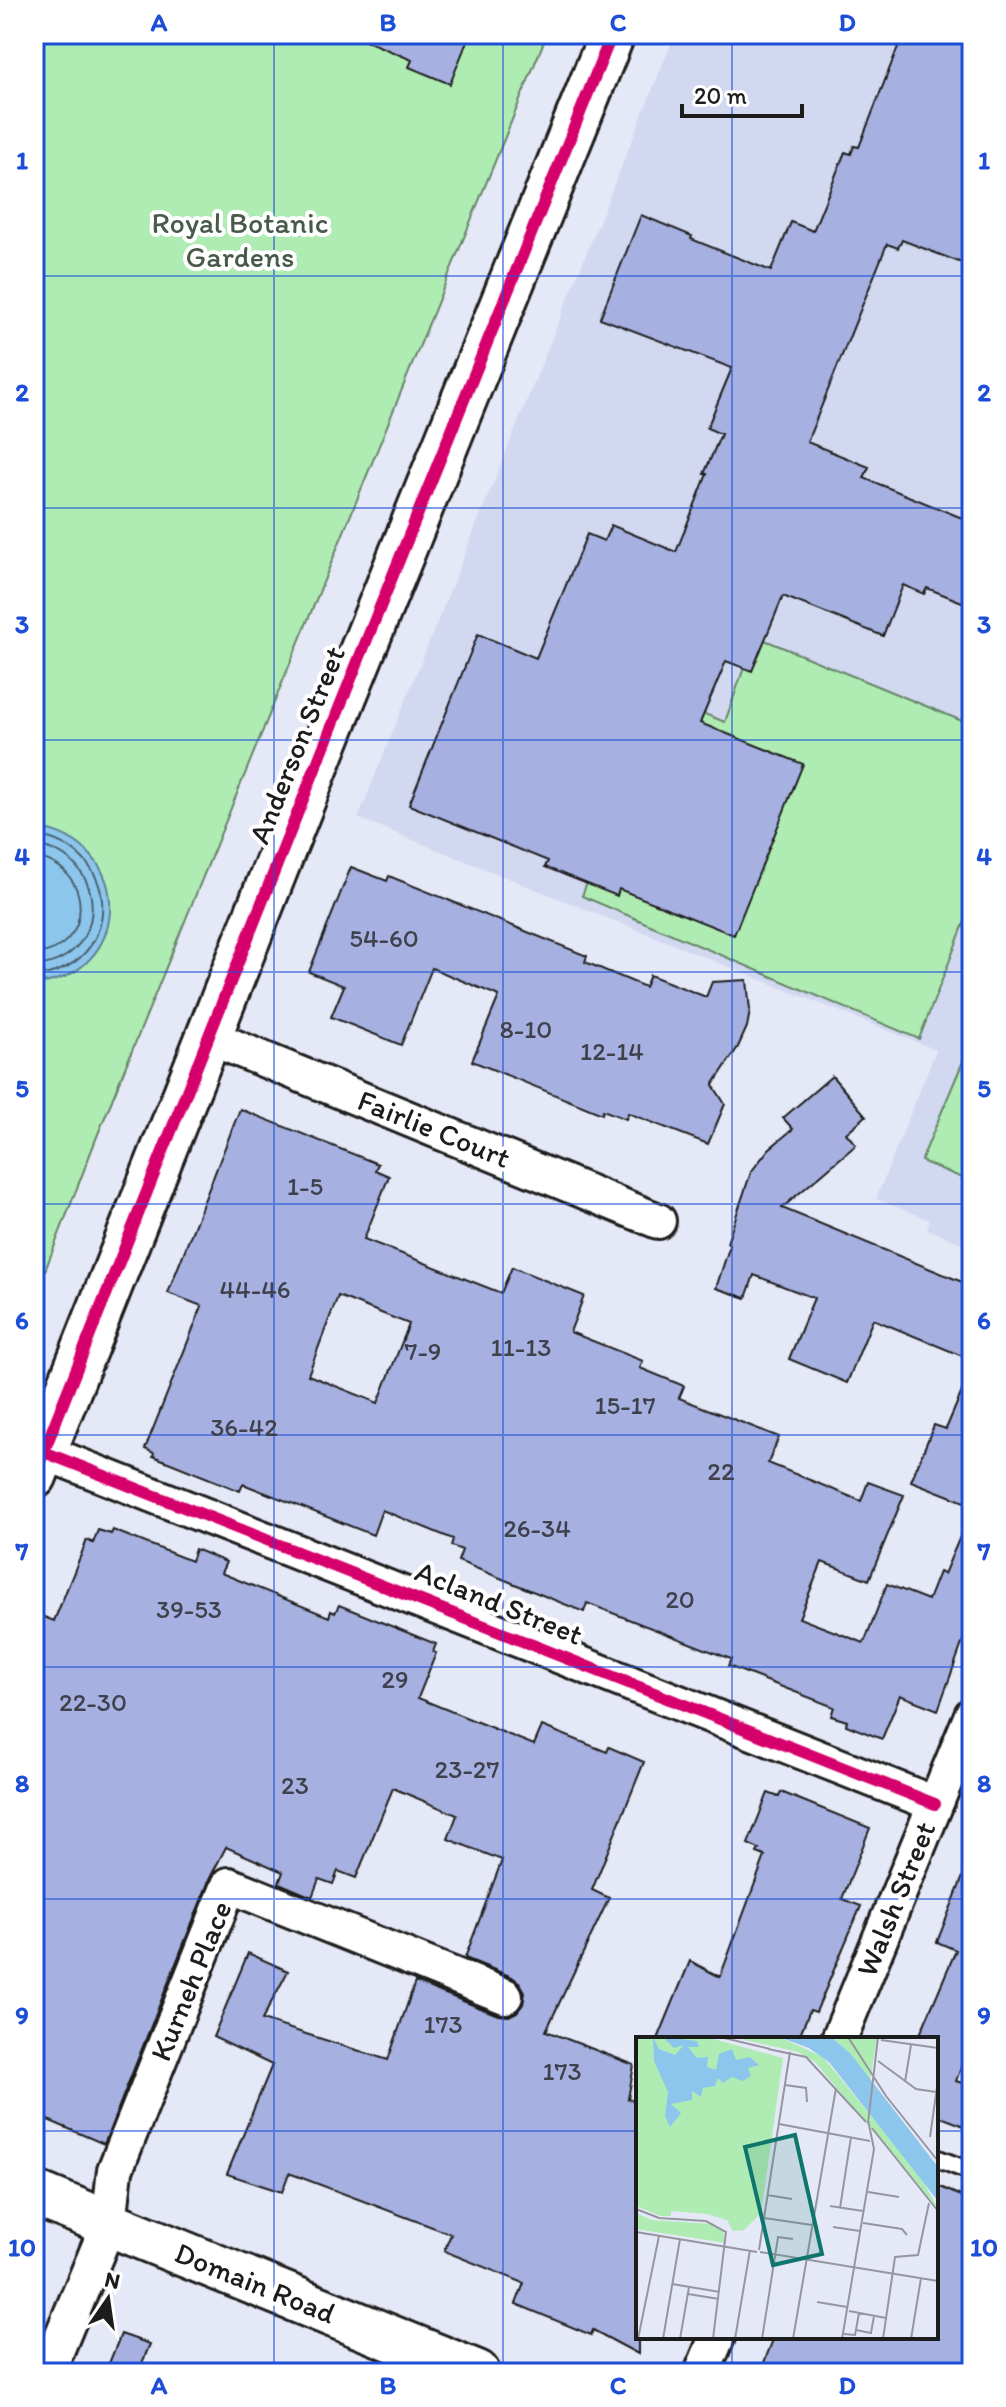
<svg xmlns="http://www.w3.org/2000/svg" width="1006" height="2407" viewBox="0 0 1006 2407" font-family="Itim,sans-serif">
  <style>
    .built { fill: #d2d8f0 }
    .green { fill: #afecb3; stroke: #668468; stroke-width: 2 }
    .water { fill: #8dc6ec; stroke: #608299; stroke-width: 2 }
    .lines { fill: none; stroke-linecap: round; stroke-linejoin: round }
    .shore { stroke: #49606f; stroke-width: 2 }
    .building { fill: #a7b1e1; stroke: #1c1c1c; stroke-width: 2; fill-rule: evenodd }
    .lane-casing { stroke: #1c1c1c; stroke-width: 22 }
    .street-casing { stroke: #1c1c1c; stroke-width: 40 }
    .secondary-casing { stroke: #1c1c1c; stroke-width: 50 }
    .lane { stroke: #fff; stroke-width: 16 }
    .street { stroke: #fff; stroke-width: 34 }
    .secondary { stroke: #fff; stroke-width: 44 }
    .cycleway-casing { stroke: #fff; stroke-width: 17 }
    .cycleway { stroke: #d6006c; stroke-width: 12 }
    .grid { fill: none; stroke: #1d4ed8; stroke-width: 2; stroke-opacity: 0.55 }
    .labels { text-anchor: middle; stroke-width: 8; stroke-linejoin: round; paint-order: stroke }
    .number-label { font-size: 26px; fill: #3f414d }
    .park-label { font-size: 30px; fill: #485a49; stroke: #fff }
    .street-label { font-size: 30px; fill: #1c1c1c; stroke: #fff }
    .inset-road { fill: none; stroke: #95969f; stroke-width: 2 }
    .view { fill: #0f766e; fill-opacity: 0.15; stroke: #0f766e; stroke-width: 4 }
    .inset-edge { fill: none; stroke: #1c1c1c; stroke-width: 4 }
    .neatline { fill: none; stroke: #1d4ed8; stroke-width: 3 }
    .grid-label { font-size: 26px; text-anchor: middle; font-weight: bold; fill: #1d4ed8 }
  </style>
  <rect width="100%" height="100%" fill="#e5e8f6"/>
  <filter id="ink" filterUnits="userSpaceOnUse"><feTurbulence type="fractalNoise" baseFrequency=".0125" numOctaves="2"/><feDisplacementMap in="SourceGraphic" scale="16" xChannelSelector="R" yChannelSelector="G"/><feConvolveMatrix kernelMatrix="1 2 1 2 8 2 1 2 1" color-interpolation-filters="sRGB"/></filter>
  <g filter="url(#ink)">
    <path class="built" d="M 675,34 L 972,34 L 972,1247 L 927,1229 L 930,1220 L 876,1199 L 936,1050 L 358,818 Z"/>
    <path class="green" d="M 34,34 L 547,34 L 96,1139 L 34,1299 Z
      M 755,636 L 972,725 L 972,903 L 919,1039 L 582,896 L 658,696 L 725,722 Z
      M 972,1040 L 972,1182 L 921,1161 Z"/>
    <path class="water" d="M 34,827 C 140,842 131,978 34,984 Z"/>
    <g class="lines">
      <path class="shore" d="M 34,835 C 127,849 123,969 34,976
        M 34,845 C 113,857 109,961 34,966
        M 34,857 C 95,866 95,950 34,954"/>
    </g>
    <path class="building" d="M 350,34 L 470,34 L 450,84 L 409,67 L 412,60 Z
      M 903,34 L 972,34 L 972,267 L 902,240 L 898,248 L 887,244 L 807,442 L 869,467 L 864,478 L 972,522 L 972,606 L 927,588 L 924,594 L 903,585 L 883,636 L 783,596 L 752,671 L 726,661 L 700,723 L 803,764 L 734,935 L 619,889 L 617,896 L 545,867 L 548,861 L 409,805 L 478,634 L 536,658 L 587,534 L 604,541 L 611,525 L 676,552 L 707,474 L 704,474 L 721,434 L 707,428 L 732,368 L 600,318 L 641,215 L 692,236 L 691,239 L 771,271 L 791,222 L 813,231 L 845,152 L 851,154 L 854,146 L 859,147 Z
      M 351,867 L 387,881 L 389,876 L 587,956 L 585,962 L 645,987 L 650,975 L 706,997 L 712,982 L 747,980 L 750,1011 L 747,1027 L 738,1047 L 713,1085 L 725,1104 L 708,1144 L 628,1113 L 626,1119 L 603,1110 L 602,1114 L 472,1061 L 499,996 L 432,968 L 401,1045 L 331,1017 L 344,986 L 309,972 Z
      M 832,1076 L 866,1116 L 846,1133 L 856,1145 L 782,1208 L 972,1286 L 972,1360 L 873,1319 L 847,1383 L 789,1359 L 814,1298 L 754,1275 L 746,1298 L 716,1288 L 730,1245 L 727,1243 L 751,1172 L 769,1149 L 793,1129 L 783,1118 Z
      M 240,1109 L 378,1164 L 375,1170 L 389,1176 L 364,1239 L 501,1293 L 512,1267 L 584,1296 L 570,1332 L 643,1361 L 640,1368 L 684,1386 L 679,1398 L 779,1437 L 768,1463 L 861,1501 L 868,1482 L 904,1495 L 869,1580 L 822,1562 L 799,1618 L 864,1643 L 887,1584 L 928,1600 L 939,1572 L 944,1574 L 972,1509 L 972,1616 L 938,1710 L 900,1695 L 882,1739 L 846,1725 L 847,1721 L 831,1716 L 834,1707 L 728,1666 L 731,1659 L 587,1603 L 584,1612 L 458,1561 L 462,1550 L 451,1546 L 453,1539 L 382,1510 L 373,1535 L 243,1484 L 240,1491 L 153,1456 L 154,1453 L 145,1449 L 202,1306 L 168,1293 ZM 338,1296 L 409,1324 L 378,1403 L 308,1375 Z
      M 972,1368 L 972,1505 L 911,1481 L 934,1425 L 946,1429 Z
      M 98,1530 L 111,1534 L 113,1530 L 191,1561 L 195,1549 L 226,1562 L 221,1573 L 329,1617 L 331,1611 L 335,1613 L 339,1605 L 436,1644 L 433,1652 L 436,1653 L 418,1698 L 534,1745 L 542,1726 L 607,1752 L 609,1747 L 644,1762 L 592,1890 L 609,1898 L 546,2031 L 634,2065 L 628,2099 L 638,2102 L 638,2354 L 593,2330 L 591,2335 L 516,2304 L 524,2283 L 444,2251 L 451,2234 L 289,2173 L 282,2192 L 227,2174 L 272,2065 L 213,2037 L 248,1953 L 288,1971 L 262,2020 L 388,2060 L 415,1982 L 498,2015 L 509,2016 L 517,2012 L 523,2004 L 525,1992 L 520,1983 L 512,1977 L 465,1958 L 502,1860 L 448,1839 L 457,1815 L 393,1788 L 356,1878 L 338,1871 L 333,1884 L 319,1879 L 312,1897 L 279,1883 L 283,1872 L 226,1847 L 210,1878 L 104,2144 L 34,2114 L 34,1613 L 54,1621 L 87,1540 L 93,1543 Z
      M 781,1792 L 870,1828 L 842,1899 L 861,1906 L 816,2012 L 810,2010 L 798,2039 L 658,2039 L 690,1961 L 720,1977 L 765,1856 L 757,1853 L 759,1849 L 748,1844 L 768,1793 L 779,1797 Z
      M 970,1859 L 972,1860 L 972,2038 L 956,2081 L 972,2086 L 972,2129 L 941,2117 L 938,2125 L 936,2124 L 936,2039 L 918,2039 L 956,1950 L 937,1942 Z
      M 936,2185 L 972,2201 L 972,2373 L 760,2373 L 774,2337 L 936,2337 Z
      M 121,2334 L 150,2344 L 138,2373 L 105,2373 Z"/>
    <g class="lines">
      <defs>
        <path id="lane" d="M 936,2158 L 972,2172"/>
        <path id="street" d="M 209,1037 L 658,1221
          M 44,1452 L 935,1804
          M 839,2039 L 972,1715
          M 47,2373 L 109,2223 L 115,2170 L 229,1885 L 505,1996
          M 702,2373 L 717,2337"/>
        <path id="secondary" d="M 34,1476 L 342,701 L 612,34
          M 34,2193 L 477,2373"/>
      </defs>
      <use href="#lane" class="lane-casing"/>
      <use href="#street" class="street-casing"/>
      <use href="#secondary" class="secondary-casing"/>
      <use href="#lane" class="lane"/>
      <use href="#street" class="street"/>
      <use href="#secondary" class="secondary"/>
      <defs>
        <path id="cycleway" d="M 44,1452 L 935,1804
          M 34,1476 L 342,701 L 612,34"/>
      </defs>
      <use href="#cycleway" class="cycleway-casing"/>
      <use href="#cycleway" class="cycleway"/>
    </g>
  </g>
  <path class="grid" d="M 274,34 L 274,2373M 503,34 L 503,2373M 732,34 L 732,2039M 34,276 L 972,276M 34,508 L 972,508M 34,740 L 972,740M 34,972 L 972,972M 34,1204 L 972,1204M 34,1435 L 972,1435M 34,1667 L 972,1667M 34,1899 L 972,1899M 34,2131 L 638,2131M 936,2131 L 972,2131M 732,2337 L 732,2373"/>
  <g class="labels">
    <g class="number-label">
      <text x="384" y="947">54-60</text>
      <text x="526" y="1038">8-10</text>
      <text x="612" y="1060">12-14</text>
      <text x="305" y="1195">1-5</text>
      <text x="255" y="1298">44-46</text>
      <text x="521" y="1356">11-13</text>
      <text x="423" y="1360">7-9</text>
      <text x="625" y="1414">15-17</text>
      <text x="244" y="1436">36-42</text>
      <text x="721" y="1480">22</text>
      <text x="537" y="1537">26-34</text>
      <text x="680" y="1608">20</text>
      <text x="189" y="1618">39-53</text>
      <text x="395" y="1688">29</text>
      <text x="93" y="1711">22-30</text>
      <text x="467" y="1778">23-27</text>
      <text x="295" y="1794">23</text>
      <text x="443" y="2033">173</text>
      <text x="562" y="2080">173</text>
    </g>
    <g class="park-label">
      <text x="240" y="233">Royal Botanic<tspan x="240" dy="34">Gardens</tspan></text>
    </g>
    <g class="street-label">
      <text transform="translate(297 745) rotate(-68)" y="10">Anderson Street</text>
      <text transform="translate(434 1129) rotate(22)" y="10">Fairlie Court</text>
      <text transform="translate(499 1603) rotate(22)" y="10">Acland Street</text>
      <text transform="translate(896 1899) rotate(-68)" y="10">Walsh Street</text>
      <text transform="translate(191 1981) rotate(-68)" y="10">Kurneh Place</text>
      <text transform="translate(255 2283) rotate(22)" y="10">Domain Road</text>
    </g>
  </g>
  <g transform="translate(636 2037)">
    <rect width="302" height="302" fill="#e5e8f6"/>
    <path d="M 0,0 L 70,0 L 147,21 L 125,176 L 108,193 L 97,194 L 91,183 L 71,177 L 35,174 L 35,179 L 25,179 L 0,169 ZM 96,0 L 143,0 L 187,20 L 285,140 L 302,172 L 179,25 L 162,15 ZM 195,0 L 241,0 L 234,44 L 214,16 ZM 0,176 L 16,183 L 75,187 L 87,194 L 90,206 L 0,192 Z" fill="#afecb3"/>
    <path d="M 17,0 L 23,12 L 39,18 L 48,8 L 38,11 L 27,0 L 61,4 L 63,10 L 52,10 L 61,21 L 72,20 L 71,30 L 80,33 L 83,17 L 96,12 L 100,23 L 114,20 L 123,28 L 112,31 L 115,39 L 107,44 L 96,40 L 87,46 L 82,41 L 79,49 L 67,51 L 65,60 L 56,54 L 56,63 L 35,67 L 45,76 L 34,90 L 29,79 L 32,55 L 18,24 ZM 143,0 L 195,0 L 214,16 L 302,130 L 302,164 L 193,25 L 173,11 Z" fill="#8dc6ec"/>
    <path class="inset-road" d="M 84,0 L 134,12M 212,0 L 250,59 L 302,124M 245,3 L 302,11M 132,12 L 170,20 L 230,85M 242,24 L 280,52 L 300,55M 269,45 L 275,8M 149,48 L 170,51 L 171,65M 232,86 L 242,0M 143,87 L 234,104M 236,91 L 302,174M 294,100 L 302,43M 232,155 L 263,160M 131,158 L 156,162M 194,169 L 227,174M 204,171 L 215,100M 0,172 L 23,181 L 70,184 L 90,195 L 77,302M 128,181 L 176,188M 227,186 L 266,192 L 271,198M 197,190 L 224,194M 0,195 L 121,215M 123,213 L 154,15M 124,215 L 302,244M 36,247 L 84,255M 52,257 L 83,262M 181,265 L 211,270M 213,274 L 250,281M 220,293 L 235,296 L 238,279M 208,297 L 219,298 L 223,276M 2,302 L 23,199M 27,302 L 44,202M 44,302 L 53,250M 99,302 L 114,213M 126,302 L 142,200 L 157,202M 157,302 L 200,51M 206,302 L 238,112 L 232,83M 247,302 L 259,220 L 282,218 L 293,166M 275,302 L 285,241"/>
    <path class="view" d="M 159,98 L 186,217 L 137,228 L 109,110 Z"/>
    <rect width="302" height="302" class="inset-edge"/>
  </g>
  <rect width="1006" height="2407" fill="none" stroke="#fff" stroke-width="88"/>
  <g transform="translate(108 2299) rotate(13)" stroke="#ffffff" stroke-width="6" paint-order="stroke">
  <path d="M0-6L14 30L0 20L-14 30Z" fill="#1c1c1c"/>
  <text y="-12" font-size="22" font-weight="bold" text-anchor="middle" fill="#1c1c1c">N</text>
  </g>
  <path d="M682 104v12h120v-12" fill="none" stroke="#1c1c1c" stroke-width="4"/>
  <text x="694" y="104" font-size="24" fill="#1c1c1c" stroke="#ffffff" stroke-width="6" paint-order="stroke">20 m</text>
  <rect x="44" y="44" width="918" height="2319" class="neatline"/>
  <g class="grid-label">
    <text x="159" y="31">A</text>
    <text x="388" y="31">B</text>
    <text x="618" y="31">C</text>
    <text x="847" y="31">D</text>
    <text x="22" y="169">1</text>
    <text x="984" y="169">1</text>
    <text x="22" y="401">2</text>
    <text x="984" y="401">2</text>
    <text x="22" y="633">3</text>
    <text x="984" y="633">3</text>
    <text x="22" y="865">4</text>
    <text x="984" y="865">4</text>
    <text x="22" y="1097">5</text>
    <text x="984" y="1097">5</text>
    <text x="22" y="1329">6</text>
    <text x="984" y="1329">6</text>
    <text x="22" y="1560">7</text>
    <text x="984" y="1560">7</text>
    <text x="22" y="1792">8</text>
    <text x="984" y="1792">8</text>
    <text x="22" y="2024">9</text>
    <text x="984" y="2024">9</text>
    <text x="22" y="2256">10</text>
    <text x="984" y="2256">10</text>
    <text x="159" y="2394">A</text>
    <text x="388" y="2394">B</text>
    <text x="618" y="2394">C</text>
    <text x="847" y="2394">D</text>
  </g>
</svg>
